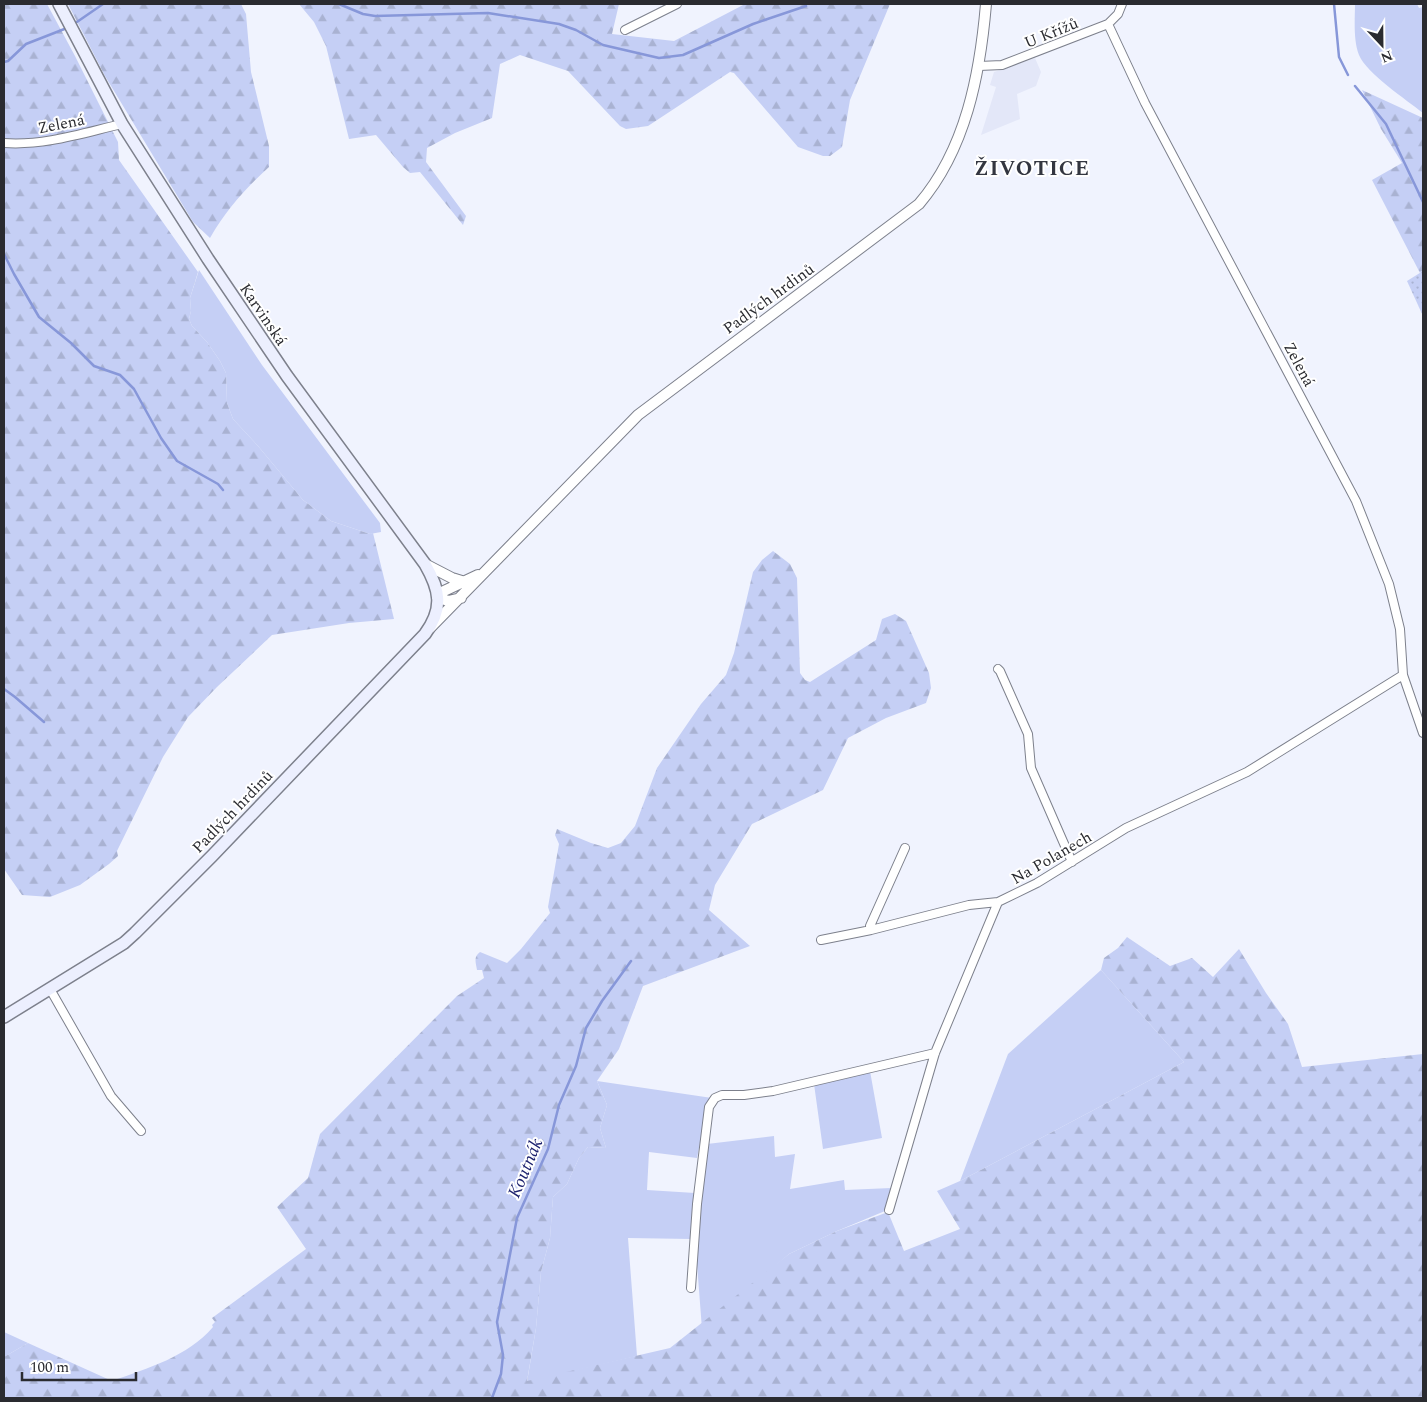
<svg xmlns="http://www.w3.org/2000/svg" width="1427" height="1402" viewBox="0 0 1427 1402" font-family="Spectral,serif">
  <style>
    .built { fill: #e3e7f8 }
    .grass { fill: #c5cff5 }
    .forest { fill: url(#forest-firs) }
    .garden { fill: url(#garden-dots) }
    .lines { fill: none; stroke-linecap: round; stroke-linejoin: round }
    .stream { stroke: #8797d9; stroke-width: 2.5 }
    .minor-casing { stroke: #7d808c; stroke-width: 10 }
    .tertiary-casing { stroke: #7d808c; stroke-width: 12 }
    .secondary-casing { stroke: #7d808c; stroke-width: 14 }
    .minor { stroke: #fff; stroke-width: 8 }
    .tertiary { stroke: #fff; stroke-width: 10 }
    .secondary { stroke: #eceffe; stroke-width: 11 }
    .labels { text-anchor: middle; stroke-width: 4; stroke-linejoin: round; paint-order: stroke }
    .street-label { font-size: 16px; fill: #2a2b30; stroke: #fff }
    .water-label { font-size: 18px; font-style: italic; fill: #1e236f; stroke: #fff }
    .district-label { font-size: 21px; font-weight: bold; letter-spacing: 1px; fill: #333640; stroke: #fff }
  </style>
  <defs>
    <pattern id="forest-firs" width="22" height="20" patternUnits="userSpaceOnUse" patternTransform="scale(1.25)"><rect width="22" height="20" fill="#c5cff5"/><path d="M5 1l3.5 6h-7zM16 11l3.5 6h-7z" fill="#a9b2d2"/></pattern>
    <pattern id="garden-dots" width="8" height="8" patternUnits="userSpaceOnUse" patternTransform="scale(1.25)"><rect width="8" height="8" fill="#c5cff5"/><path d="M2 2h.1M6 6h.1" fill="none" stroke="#a9b2d2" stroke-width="1.8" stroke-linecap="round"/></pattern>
  </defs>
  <rect width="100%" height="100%" fill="#f0f3fe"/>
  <path class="built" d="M 1035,58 L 1041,72 L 1036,86 L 1017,94 L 1020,119 L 981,135 L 996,87 L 990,85 L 994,72 Z"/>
  <path class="grass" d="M 1355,4 L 1417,4 L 1419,8 L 1423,7 L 1423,113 C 1407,100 1367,74 1359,55 C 1353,40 1355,19 1355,4 Z
    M 199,270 L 262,365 L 380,523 L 381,532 L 370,534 L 331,521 L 303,500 L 258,446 L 233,419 L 227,403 L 226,373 L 220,361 L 207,342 L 192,326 L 189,319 L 191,311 L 190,298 Z
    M 1101,970 L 1184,1062 L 960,1181 L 1008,1054 Z
    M 870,1071 L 882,1138 L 823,1149 L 814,1084 Z
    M 597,1081 L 712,1098 L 707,1107 L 697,1158 L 649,1152 L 647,1190 L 695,1193 L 691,1239 L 628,1238 L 637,1356 L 527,1382 L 536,1328 L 541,1272 L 550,1238 L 553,1197 L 567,1184 L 579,1158 L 588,1147 L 606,1148 L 600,1128 L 607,1105 Z
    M 774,1136 L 775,1157 L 795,1154 L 790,1189 L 844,1180 L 845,1190 L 891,1188 L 885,1211 L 837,1231 L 789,1254 L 702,1329 L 696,1251 L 707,1144 Z
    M 4,1332 L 28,1343 L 4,1357 Z"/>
  <path class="forest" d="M 4,4 L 47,4 L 75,56 L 118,142 L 119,160 L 198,272 L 190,298 L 191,311 L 189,319 L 192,326 L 207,342 L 220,361 L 226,373 L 227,403 L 233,419 L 258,446 L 303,500 L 331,521 L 370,534 L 373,533 L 394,619 L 349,623 L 272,635 L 217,687 L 188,717 L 163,757 L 117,851 L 118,856 L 109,864 L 80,885 L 50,897 L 22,895 L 4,869 Z
    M 68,4 L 241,4 L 246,14 L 251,72 L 269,146 L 269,167 C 244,190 227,209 210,238 L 193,222 L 105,76 Z
    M 299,4 L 619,4 L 612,34 L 674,41 L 745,4 L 890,4 L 850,100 L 842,147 L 830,156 L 823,156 L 798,147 L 734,73 L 730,72 L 648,126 L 626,129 L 620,126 L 568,71 L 520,55 L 500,64 L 492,118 L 455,133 L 427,148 L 426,162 L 466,216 L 463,225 L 420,172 L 410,173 L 403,167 L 376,135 L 349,139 L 326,46 L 314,22 Z
    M 1362,90 L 1423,118 L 1423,271 L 1420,273 L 1372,180 L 1402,163 L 1381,129 Z
    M 773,551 L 790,564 L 797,578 L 800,673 L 805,680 L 810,682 L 876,640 L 882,619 L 895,614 L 906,621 L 929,673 L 931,688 L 926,703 L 886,718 L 848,738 L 823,790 L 752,824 L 715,885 L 709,910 L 750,946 L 643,986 L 619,1049 L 597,1081 L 607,1105 L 600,1128 L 606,1148 L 588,1147 L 579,1158 L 567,1184 L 553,1197 L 550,1238 L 541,1272 L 536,1328 L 527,1381 L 670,1348 L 789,1254 L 837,1231 L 888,1212 L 904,1251 L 960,1229 L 937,1191 L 960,1181 L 1184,1062 L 1101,970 L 1104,958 L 1118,948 L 1127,937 L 1170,966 L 1192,958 L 1213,977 L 1239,949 L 1266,993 L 1288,1024 L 1302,1067 L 1423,1054 L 1423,1398 L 4,1398 L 4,1357 L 28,1343 L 112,1381 C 148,1368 187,1357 213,1327 L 212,1325 L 215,1322 L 212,1318 L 306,1249 L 277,1207 L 308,1178 L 320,1134 L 457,996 L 484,978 L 482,970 L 477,970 C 476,963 473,957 480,952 L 507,963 L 521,949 L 550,913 L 548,907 L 559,844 L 555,835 L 557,829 L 591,843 L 608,848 L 621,843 L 635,826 L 657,768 L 701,704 L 726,675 L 734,653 L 753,572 L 762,560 Z"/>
  <path class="garden" d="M 1423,271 L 1423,316 L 1407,281 Z"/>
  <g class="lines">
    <path class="stream" d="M 339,4 L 363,14 L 375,16 L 488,13 L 559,24 L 576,30 L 603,45 L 659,58 L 683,55 L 753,24 L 806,6
      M 1334,4 L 1339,57 L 1348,75
      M 74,24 L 103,4
      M 4,62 L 8,61 L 26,44 L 67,28
      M 1355,86 L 1386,124 L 1423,202
      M 4,254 L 14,274 L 39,317 L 71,343 L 94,366 L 120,375 L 134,389 L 161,438 L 177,461 L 218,484 L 223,490
      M 4,689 L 15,697 L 44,722
      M 492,1398 L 501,1374 L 503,1355 L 497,1322 L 517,1218 L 548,1149 L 559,1105 L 576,1066 L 586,1028 L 602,1001 L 631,961"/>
    <defs>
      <path id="minor" d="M 1108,24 L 1145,103 L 1356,501 L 1389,584 L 1400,629 L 1403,675 L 1423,733
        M 625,30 L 677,4
        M 979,66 L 1002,65 L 1108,24 L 1118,14 L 1122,4
        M 4,143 C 44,146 83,133 122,124
        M 998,669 L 1000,671 L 1028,734 L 1031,768 L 1072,862
        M 871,930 L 870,926 L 905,848
        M 821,940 L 871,930 L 969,905 L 998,902
        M 50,989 L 111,1096 L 141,1131
        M 889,1210 L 935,1053 L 998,902 L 1037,883 L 1126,828 L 1247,772 L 1403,675
        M 691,1288 L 697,1204 L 709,1107 L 715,1098 L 722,1095 L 744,1095 L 773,1091 L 935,1053"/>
      <path id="tertiary" d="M 425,564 L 452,578 L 465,582
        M 461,598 L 448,601 L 437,597 L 444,591 L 478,575
        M 430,628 L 638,415 L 919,204 C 966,149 980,74 986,4"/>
      <path id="secondary" d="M 4,1017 L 124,943 L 135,933 L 212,856 L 425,634 C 444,608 440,590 425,564 L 287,376 L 208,259 L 122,124 L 59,4"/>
    </defs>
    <use href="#minor" class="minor-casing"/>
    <use href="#tertiary" class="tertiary-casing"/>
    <use href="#secondary" class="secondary-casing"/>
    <use href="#minor" class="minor"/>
    <use href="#tertiary" class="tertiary"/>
    <use href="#secondary" class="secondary"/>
  </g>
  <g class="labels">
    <g class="street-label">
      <text transform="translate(1051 32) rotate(-22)" y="6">U Křížů</text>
      <text transform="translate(61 123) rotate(-11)" y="6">Zelená</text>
      <text transform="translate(768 298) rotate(-36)" y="6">Padlých hrdinů</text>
      <text transform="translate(264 314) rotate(56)" y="6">Karvinská</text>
      <text transform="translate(1300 364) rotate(62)" y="6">Zelená</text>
      <text transform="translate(232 811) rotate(-46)" y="6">Padlých hrdinů</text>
      <text transform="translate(1051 857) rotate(-30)" y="6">Na Polanech</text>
    </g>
    <g class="water-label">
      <text transform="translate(525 1168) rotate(-67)" y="6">Koutnák</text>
    </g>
    <g class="district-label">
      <text x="1032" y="175">ŽIVOTICE</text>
    </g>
  </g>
  <rect width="1427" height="1402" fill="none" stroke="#2a2b30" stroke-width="10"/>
  <g transform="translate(1382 45) rotate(158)" stroke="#ffffff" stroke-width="4" paint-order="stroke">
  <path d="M0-4L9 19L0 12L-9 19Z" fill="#2a2b30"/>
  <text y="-8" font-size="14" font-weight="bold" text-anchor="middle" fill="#2a2b30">N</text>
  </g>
  <path d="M22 1372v8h114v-8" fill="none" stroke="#2a2b30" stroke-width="2.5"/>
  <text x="30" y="1372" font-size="15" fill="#2a2b30" stroke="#ffffff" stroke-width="4" paint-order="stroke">100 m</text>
</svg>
